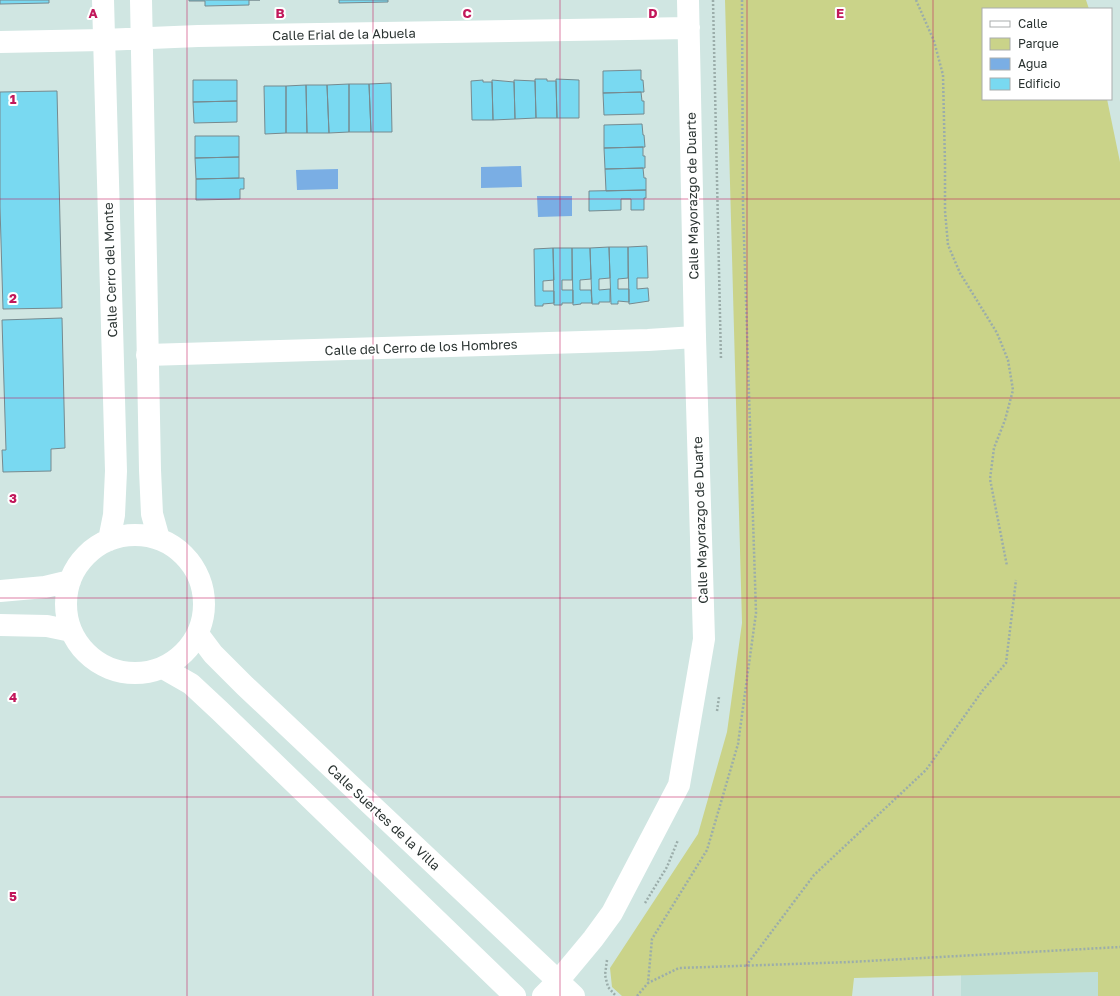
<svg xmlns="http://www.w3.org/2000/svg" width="1120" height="996" viewBox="0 0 1120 996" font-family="'Golos Text',sans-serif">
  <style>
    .built { fill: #beded8 }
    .green { fill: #cad389 }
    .water { fill: #7aaee4 }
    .building { fill: #79d9f1; stroke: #768a8f }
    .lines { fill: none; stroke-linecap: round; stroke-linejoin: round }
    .path { stroke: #9badaa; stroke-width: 2.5; stroke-dasharray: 2 2; stroke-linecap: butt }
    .street { stroke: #fff; stroke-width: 22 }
    .secondary { stroke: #fff; stroke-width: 22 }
    .grid { fill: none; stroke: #c2185b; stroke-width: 1; stroke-opacity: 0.55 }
    .labels { text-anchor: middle; stroke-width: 4; stroke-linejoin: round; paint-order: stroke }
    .street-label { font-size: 13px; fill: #2a3331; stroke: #fff }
    .grid-label { font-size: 13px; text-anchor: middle; font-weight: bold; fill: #c2185b; stroke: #fff; stroke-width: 4; stroke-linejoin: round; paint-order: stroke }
  </style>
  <rect width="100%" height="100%" fill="#d0e6e2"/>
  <path class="built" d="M 1098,972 L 1098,996 L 961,996 L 961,975 Z"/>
  <path class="green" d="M 725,0 L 1086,0 L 1089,9 L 983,9 L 983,99 L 1107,99 L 1120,162 L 1120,996 L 1098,996 L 1098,972 L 854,978 L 852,996 L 622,996 L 612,987 L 610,968 L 698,834 L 727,732 L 742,623 Z"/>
  <path class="water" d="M 521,166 L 522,187 L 481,188 L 481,167 Z
    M 338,169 L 338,189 L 297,190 L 296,170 Z
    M 537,196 L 572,196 L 572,216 L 538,217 Z"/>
  <path class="building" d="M 0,0 L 49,0 L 49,3 L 0,4 Z
    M 189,0 L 260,0 L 249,0 L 249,5 L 205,6 L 205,1 L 189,1 Z
    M 339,0 L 388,0 L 388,2 L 339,3 Z
    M 641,70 L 641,80 L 643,80 L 644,92 L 603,93 L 603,71 Z
    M 535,79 L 547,79 L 547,81 L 556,81 L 557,118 L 536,118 Z
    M 556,79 L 579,80 L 579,118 L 557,118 Z
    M 193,80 L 237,80 L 237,101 L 193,102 Z
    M 483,80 L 483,82 L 492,82 L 493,120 L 472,120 L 471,81 Z
    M 492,80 L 514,82 L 515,119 L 493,120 Z
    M 514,80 L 535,81 L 536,118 L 515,119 Z
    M 391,83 L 392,132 L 371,132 L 369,84 Z
    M 349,84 L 369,84 L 371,132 L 349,132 Z
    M 349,84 L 349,132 L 329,133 L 327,85 Z
    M 306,85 L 327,85 L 329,133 L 307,133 Z
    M 306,85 L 307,133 L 286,133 L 286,86 Z
    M 264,86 L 286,86 L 286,133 L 265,134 Z
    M 57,91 L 62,308 L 3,309 L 0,207 L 0,92 Z
    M 641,92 L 642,101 L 644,101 L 644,114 L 604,115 L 603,93 Z
    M 237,101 L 237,122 L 194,123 L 193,102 Z
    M 642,124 L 643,135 L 644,135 L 645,147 L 604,148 L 604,125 Z
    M 195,136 L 239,136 L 239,157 L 195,158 Z
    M 643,147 L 643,156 L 645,156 L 645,168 L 605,169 L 604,148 Z
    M 239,157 L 239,178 L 196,179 L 195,158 Z
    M 643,168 L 644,178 L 646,178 L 646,190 L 606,191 L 605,169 Z
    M 244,178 L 244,189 L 240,189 L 240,199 L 196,200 L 196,179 Z
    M 646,190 L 646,198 L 644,198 L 644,210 L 631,210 L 631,199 L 621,199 L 621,210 L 589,211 L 589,191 Z
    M 647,246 L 648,278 L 637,278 L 637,289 L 648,288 L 649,301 L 629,304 L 628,247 Z
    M 609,247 L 610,278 L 599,279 L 599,290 L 610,289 L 610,302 L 599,302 L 599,304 L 592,304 L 590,248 Z
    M 609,247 L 628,247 L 628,278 L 618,279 L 618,289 L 629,289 L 629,302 L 618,301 L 618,304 L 611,304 Z
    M 553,248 L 554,280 L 543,281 L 543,291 L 554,291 L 554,303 L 543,304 L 543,306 L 535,306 L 534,249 Z
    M 553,248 L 572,248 L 572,280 L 562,280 L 562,290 L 573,290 L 573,303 L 562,303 L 562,305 L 554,305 Z
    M 572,248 L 590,248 L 591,279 L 580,280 L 580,290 L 591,290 L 592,303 L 581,303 L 581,304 L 573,305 Z
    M 62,318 L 65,448 L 51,449 L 51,471 L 3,472 L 2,450 L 6,450 L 2,320 Z"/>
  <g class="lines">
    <path class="path" d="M 713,0 L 721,360
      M 742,0 L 743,207 L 756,613 L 738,744 L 707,850 L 652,939 L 648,983 L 679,968 L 850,962 L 1120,947
      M 916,0 L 934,41 L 943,75 L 945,164 L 945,211 L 948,245 L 960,273 L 997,333 L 1008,360 L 1013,390 L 1005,420 L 994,448 L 990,479 L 1007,566
      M 717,711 L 719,697
      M 645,903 L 667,867 L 678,840
      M 607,960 L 605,975 L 608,987 L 616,996
      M 746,966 L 814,875 L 926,770 L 983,690 L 1006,663 L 1016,580
      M 637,996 L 648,983"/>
    <path class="street" d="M 0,42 L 103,40
      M 147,355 L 648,340 L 695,337"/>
    <path class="secondary" d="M 103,0 L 116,471 L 114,515 L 109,540
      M 141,0 L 150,470 L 152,514 L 159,539
      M 103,40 L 198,36 L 689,28
      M66 604a69 69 0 1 1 138 0a69 69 0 1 1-138 0Z
      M 0,591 L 45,587 L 70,581
      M 0,625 L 47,626 L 71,631
      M 198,634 L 213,654 L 245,686 L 574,996
      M 163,668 L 191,684 L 220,711 L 515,996
      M 543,996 L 558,981 L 593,939 L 612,913 L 679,785 L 704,639 L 695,337 L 688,0"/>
  </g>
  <path class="grid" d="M 187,0 L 187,996M 373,0 L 373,996M 560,0 L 560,996M 747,0 L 747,996M 933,0 L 933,996M 0,199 L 1120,199M 0,398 L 1120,398M 0,598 L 1120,598M 0,797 L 1120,797"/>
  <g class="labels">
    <g class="street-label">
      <text transform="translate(344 34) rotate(-1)" y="5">Calle Erial de la Abuela</text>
      <text transform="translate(692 196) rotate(-91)" y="5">Calle Mayorazgo de Duarte</text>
      <text transform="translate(110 270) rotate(-92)" y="5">Calle Cerro del Monte</text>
      <text transform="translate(421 347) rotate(-2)" y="5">Calle del Cerro de los Hombres</text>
      <text transform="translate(700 520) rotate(-92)" y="5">Calle Mayorazgo de Duarte</text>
      <text transform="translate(384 817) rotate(43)" y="5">Calle Suertes de la Villa</text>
    </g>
  </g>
  <g class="grid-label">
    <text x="93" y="18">A</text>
    <text x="280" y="18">B</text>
    <text x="467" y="18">C</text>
    <text x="653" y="18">D</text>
    <text x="840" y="18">E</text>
    <text x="13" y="104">1</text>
    <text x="13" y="303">2</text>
    <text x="13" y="503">3</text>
    <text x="13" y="702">4</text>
    <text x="13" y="901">5</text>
  </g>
  <rect x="982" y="8" width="130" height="92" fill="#ffffff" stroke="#aaadad"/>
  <rect x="990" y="21" width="20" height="6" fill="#ffffff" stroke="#aaadad"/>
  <text x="1018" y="28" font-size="12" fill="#2a3331">Calle</text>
  <rect x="990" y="38" width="20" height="12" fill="#cad389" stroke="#aaadad"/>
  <text x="1018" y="48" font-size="12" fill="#2a3331">Parque</text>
  <rect x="990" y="58" width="20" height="12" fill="#7aaee4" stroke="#aaadad"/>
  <text x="1018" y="68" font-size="12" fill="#2a3331">Agua</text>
  <rect x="990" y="78" width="20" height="12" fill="#79d9f1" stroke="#aaadad"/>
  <text x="1018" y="88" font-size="12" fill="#2a3331">Edificio</text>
</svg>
